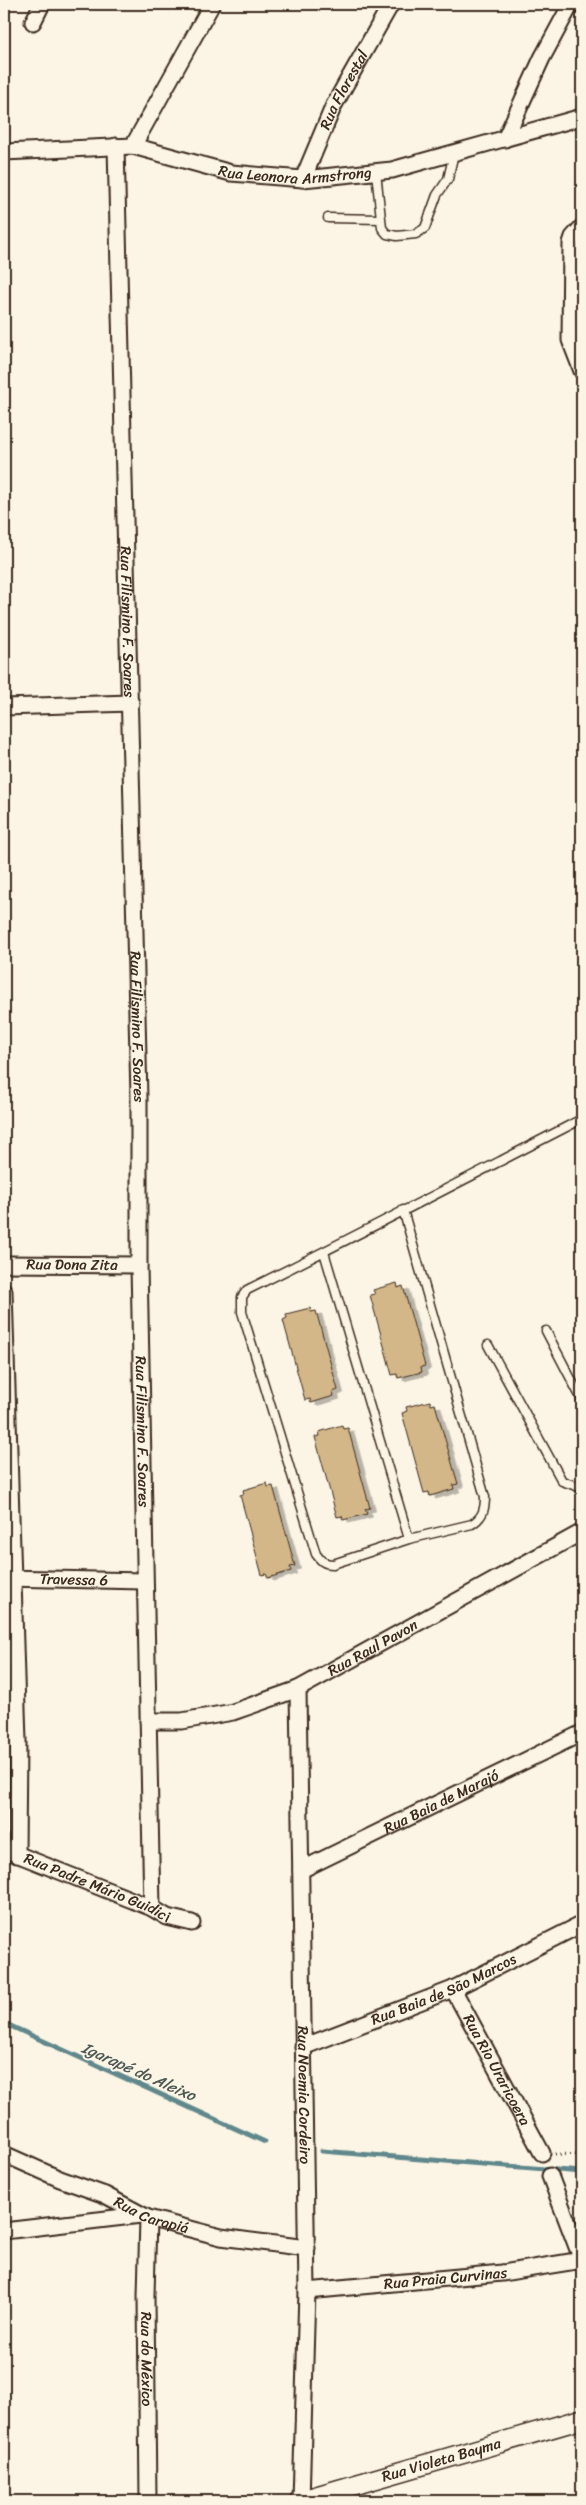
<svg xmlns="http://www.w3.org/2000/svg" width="586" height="2505" viewBox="0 0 586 2505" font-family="Sriracha,sans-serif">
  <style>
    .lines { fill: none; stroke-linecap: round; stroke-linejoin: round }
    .stream { stroke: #60888c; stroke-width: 5 }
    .building { fill: #d3b788; stroke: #3b2a1e; filter: url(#shadow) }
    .service-casing { stroke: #3b2a1e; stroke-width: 11 }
    .minor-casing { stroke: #3b2a1e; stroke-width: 19 }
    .tertiary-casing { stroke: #3b2a1e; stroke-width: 22 }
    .path { stroke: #3b2a1e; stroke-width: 3; stroke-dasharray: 1 4; stroke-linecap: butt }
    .service { stroke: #fcf5e5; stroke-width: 8 }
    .minor { stroke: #fcf5e5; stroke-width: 15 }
    .tertiary { stroke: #fcf5e5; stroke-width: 19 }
    .labels { text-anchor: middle; stroke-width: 4; stroke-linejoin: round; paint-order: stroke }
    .street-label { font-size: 15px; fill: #3b2a1e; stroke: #fcf5e5 }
    .water-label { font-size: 16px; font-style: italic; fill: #4d5955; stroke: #fcf5e5 }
  </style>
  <defs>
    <filter id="shadow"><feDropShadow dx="5.5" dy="3" stdDeviation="0" flood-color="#0004"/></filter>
  </defs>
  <rect width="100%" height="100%" fill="#fcf5e5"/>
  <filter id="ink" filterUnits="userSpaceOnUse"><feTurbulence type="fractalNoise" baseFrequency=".02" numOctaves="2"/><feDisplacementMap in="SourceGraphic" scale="10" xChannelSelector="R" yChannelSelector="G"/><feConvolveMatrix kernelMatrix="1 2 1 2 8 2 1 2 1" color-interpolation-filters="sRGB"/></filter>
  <g filter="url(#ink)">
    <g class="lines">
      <path class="stream" d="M 4,2023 L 265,2142
        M 322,2151 L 582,2172"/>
    </g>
    <path class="building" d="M 397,1283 L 398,1288 L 403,1286 L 425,1366 L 421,1367 L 422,1372 L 398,1378 L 397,1374 L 392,1375 L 370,1295 L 375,1294 L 373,1290 Z
      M 310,1308 L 311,1312 L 316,1311 L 338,1390 L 333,1392 L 334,1396 L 311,1403 L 310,1399 L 305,1400 L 283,1320 L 287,1318 L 286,1314 Z
      M 430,1401 L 431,1405 L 435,1404 L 458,1484 L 453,1485 L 454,1489 L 430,1496 L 429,1492 L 424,1493 L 402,1413 L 407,1411 L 406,1407 Z
      M 342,1425 L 343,1429 L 348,1428 L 370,1508 L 365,1509 L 367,1514 L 343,1520 L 342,1516 L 337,1517 L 315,1437 L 320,1436 L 319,1432 Z
      M 267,1483 L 268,1487 L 273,1486 L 295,1566 L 290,1567 L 291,1571 L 268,1578 L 266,1574 L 262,1575 L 240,1495 L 244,1494 L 243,1490 Z"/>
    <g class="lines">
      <defs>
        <path id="service" d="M 376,172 L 382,228 L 387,234 L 397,236 L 416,234 L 425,228 L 437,195 L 448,179 L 454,153
          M 328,218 L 381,219
          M 403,1210 L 485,1497 C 485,1509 483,1517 472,1524 L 409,1539 L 333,1564 C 324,1564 321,1561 316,1554 L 242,1312 L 242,1297 L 247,1290 C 360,1234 471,1176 582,1119
          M 324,1252 L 409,1539
          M 546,1331 L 582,1400
          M 488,1345 L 562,1481 L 582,1488"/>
        <g id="minor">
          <path d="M 33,22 L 42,4"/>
          <path d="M 505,139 L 542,58 L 571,4"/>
          <path id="s1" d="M 116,146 L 139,1098 L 139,1265 L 152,1908"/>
          <path d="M 133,146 L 212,4"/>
          <path id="s2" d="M 4,152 L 133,146 L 231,173 L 303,179 L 392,170 L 582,117"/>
          <path id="s3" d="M 303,179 L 334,105 L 391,4"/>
          <path d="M 582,227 L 573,237 L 571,243 L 570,340 L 582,371"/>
          <path d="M 4,707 L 131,703"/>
          <path id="s4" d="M 4,1264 L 139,1265"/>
          <path d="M 4,1291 L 18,1741 L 17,1855"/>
          <path id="s5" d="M 4,1578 L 144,1581"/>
          <path id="s6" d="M 298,1689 L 307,2291 L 301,2501"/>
          <path id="s7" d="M 148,1721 L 182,1721 L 233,1712 L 298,1689 L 582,1532"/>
          <path id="s8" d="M 4,1849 L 152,1908 L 167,1917 L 192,1923"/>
          <path id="s9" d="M 301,1870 L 582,1733"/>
          <path id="s10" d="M 453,1989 L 542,2153"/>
          <path id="s11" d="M 303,2047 L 453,1989 L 582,1924"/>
          <path id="s12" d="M 4,2154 L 60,2179 L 105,2195 L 148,2218 L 221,2237 L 307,2248"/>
          <path d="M 550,2176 L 582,2260"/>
          <path id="s13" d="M 148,2218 L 146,2296 L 148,2501"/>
          <path d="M 4,2231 L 141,2215"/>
          <path id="s14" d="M 307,2291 L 502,2273 L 582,2260"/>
        </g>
        <g id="tertiary">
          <path id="s15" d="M 299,2501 L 582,2419"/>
        </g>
      </defs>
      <use href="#service" class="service-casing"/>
      <use href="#minor" class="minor-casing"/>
      <use href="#tertiary" class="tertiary-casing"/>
      <path class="path" d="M 555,2154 L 582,2155"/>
      <use href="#service" class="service"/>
      <use href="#minor" class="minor"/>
      <use href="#tertiary" class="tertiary"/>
    </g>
  </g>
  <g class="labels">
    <g class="street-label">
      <text dy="5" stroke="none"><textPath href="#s3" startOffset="98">Rua Florestal</textPath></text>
      <text dy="5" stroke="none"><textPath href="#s2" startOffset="295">Rua Leonora Armstrong</textPath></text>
      <text dy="5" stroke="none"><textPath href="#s1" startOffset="476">Rua Filismino F. Soares</textPath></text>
      <text dy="5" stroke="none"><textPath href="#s1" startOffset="881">Rua Filismino F. Soares</textPath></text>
      <text dy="5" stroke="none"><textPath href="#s4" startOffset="68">Rua Dona Zita</textPath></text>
      <text dy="5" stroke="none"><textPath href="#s1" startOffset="1286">Rua Filismino F. Soares</textPath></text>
      <text dy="5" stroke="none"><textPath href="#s5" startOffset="70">Travessa 6</textPath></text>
      <text dy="5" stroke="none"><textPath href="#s7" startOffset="240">Rua Raul Pavon</textPath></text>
      <text dy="5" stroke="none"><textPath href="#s9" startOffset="156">Rua Baia de Marajó</textPath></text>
      <text dy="5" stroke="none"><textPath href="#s8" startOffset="101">Rua Padre Mário Guidici</textPath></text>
      <text dy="5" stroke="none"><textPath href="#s11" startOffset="152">Rua Baia de São Marcos</textPath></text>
      <text dy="5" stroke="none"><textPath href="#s10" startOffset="92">Rua Rio Uraricoera</textPath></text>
      <text dy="5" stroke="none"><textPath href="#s6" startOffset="406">Rua Noemia Cordeiro</textPath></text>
      <text dy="5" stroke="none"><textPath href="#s12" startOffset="160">Rua Carapiá</textPath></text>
      <text dy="5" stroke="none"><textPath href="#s14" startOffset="139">Rua Praia Curvinas</textPath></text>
      <text dy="5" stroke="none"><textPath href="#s13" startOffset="141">Rua do México</textPath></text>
      <text dy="5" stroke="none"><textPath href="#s15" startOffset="148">Rua Violeta Bayma</textPath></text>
    </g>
    <g class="water-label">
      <text transform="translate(139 2071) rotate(24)" y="6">Igarapé do Aleixo</text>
    </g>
  </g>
  <rect width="586" height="2505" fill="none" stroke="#fcf5e5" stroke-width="20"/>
  <rect x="10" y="10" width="566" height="2485" fill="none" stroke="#3b2a1e" stroke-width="2" filter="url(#ink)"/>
</svg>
